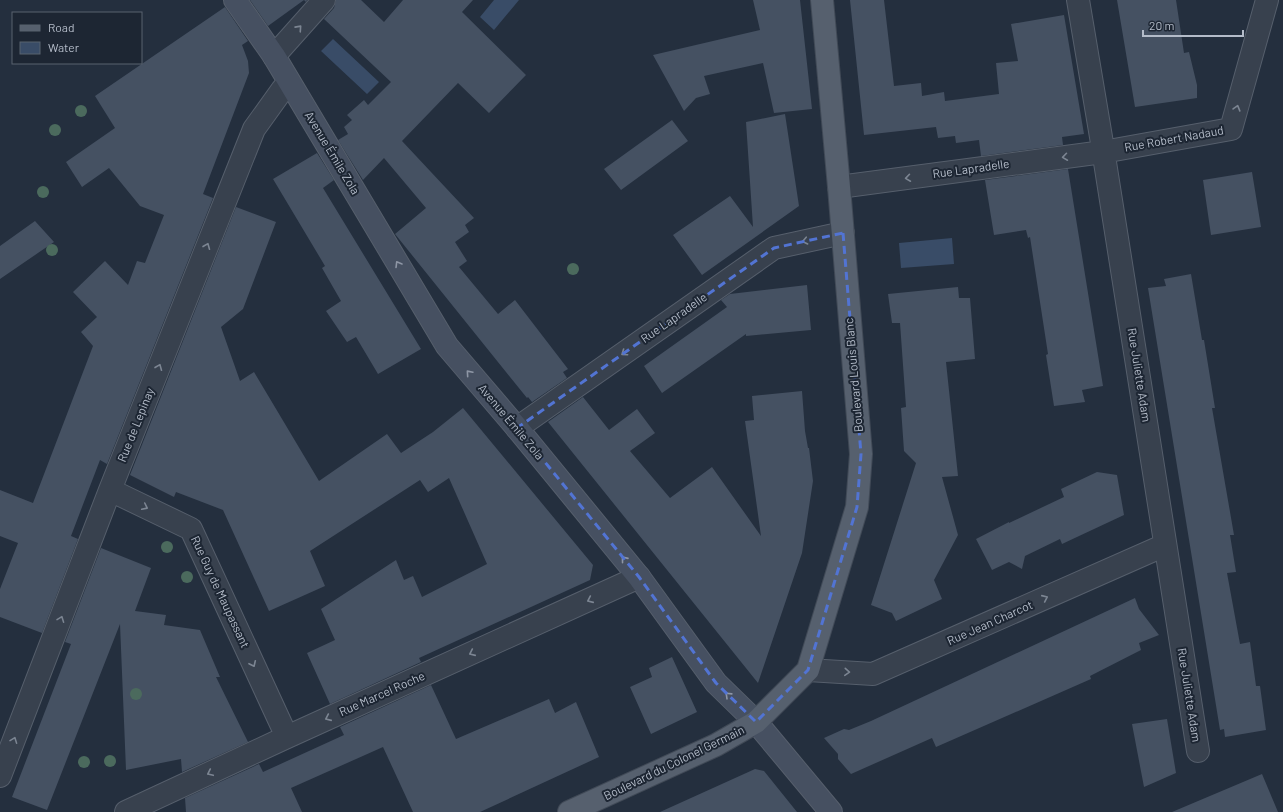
<svg xmlns="http://www.w3.org/2000/svg" width="1283" height="812" viewBox="0 0 1283 812" font-family="Barlow,sans-serif">
  <style>
    .water { fill: #394c67 }
    .building { fill: #455162 }
    .lines { fill: none; stroke-linecap: round; stroke-linejoin: round }
    .street-casing { stroke: #565f6c; stroke-width: 24 }
    .secondary-casing { stroke: #565f6c; stroke-width: 24 }
    .primary-casing { stroke: #414a57; stroke-width: 24 }
    .street { stroke: #38414e; stroke-width: 22 }
    .secondary { stroke: #465061; stroke-width: 22 }
    .primary { stroke: #56606e; stroke-width: 22 }
    .tree { fill: #4b6a5d }
    .oneway { stroke: #7c8592 }
    .oneway2 { stroke: #8e96a5 }
    .marked { fill: none; stroke: #5274d3; stroke-width: 3; stroke-dasharray: 8 5; stroke-linejoin: round }
    .labels { text-anchor: middle; stroke-width: 4; stroke-linejoin: round; paint-order: stroke }
    .street-label { font-size: 12px; fill: #b4bcc9; stroke: #1d2633 }
  </style>
  <rect width="100%" height="100%" fill="#242f3e"/>
  <path class="water" d="M 494,0 L 519,0 L 494,30 L 480,17 Z
    M 333,39 L 379,82 L 367,94 L 321,51 Z
    M 952,238 L 954,264 L 901,268 L 899,243 Z"/>
  <path class="building" d="M 250,0 L 307,0 L 306,2 L 304,0 L 268,26 Z
    M 336,0 L 361,0 L 384,22 L 403,0 L 473,0 L 462,12 L 526,75 L 489,113 L 458,83 L 402,141 L 474,218 L 465,225 L 469,232 L 455,242 L 467,261 L 459,267 L 498,314 L 515,300 L 568,369 L 563,372 L 567,378 L 532,402 L 528,397 L 527,398 L 395,234 L 426,208 L 384,158 L 363,180 L 338,140 L 348,134 L 344,127 L 352,120 L 347,115 L 364,100 L 368,105 L 391,82 L 324,19 L 334,8 Z
    M 753,0 L 800,0 L 812,109 L 774,113 L 763,63 L 704,76 L 710,94 L 696,98 L 684,111 L 653,55 L 760,30 Z
    M 850,0 L 884,0 L 894,86 L 921,83 L 922,96 L 944,92 L 945,101 L 999,94 L 996,63 L 1018,61 L 1011,24 L 1064,15 L 1084,134 L 1062,137 L 1063,145 L 981,156 L 979,140 L 956,143 L 955,136 L 938,138 L 936,127 L 864,135 Z
    M 1117,0 L 1176,0 L 1184,53 L 1189,52 L 1197,85 L 1197,98 L 1135,107 Z
    M 225,7 L 248,41 L 242,45 L 248,61 L 249,73 L 203,194 L 213,198 L 107,464 L 100,460 L 71,536 L 78,539 L 42,633 L 0,617 L 0,589 L 18,543 L 0,536 L 0,490 L 33,503 L 93,346 L 81,332 L 97,317 L 73,292 L 105,261 L 128,285 L 137,261 L 145,263 L 164,215 L 140,206 L 109,168 L 82,187 L 66,162 L 115,128 L 95,96 Z
    M 785,114 L 799,206 L 702,275 L 673,235 L 730,196 L 753,227 L 746,122 Z
    M 672,120 L 688,141 L 621,190 L 604,169 Z
    M 317,153 L 334,180 L 323,188 L 421,349 L 378,374 L 356,337 L 347,342 L 326,311 L 341,301 L 322,268 L 325,266 L 273,179 Z
    M 1068,169 L 1103,386 L 1082,390 L 1085,402 L 1054,406 L 1046,355 L 1048,354 L 1030,237 L 1028,238 L 1026,230 L 994,235 L 985,180 Z
    M 1252,172 L 1261,227 L 1211,235 L 1203,180 Z
    M 236,207 L 276,222 L 243,309 L 221,327 L 240,381 L 254,372 L 319,481 L 387,434 L 401,453 L 433,432 L 463,408 L 593,565 L 590,580 L 419,658 L 421,662 L 330,704 L 307,653 L 335,640 L 321,609 L 396,560 L 404,580 L 413,576 L 422,597 L 487,564 L 449,478 L 428,492 L 420,480 L 310,551 L 325,586 L 269,611 L 223,510 L 176,492 L 174,497 L 130,475 Z
    M 35,221 L 54,242 L 0,279 L 0,246 Z
    M 1191,274 L 1202,340 L 1204,340 L 1215,408 L 1212,408 L 1234,535 L 1230,535 L 1236,572 L 1227,573 L 1240,644 L 1250,642 L 1256,686 L 1260,686 L 1266,730 L 1225,737 L 1224,729 L 1220,730 L 1214,693 L 1148,288 L 1166,286 L 1164,279 Z
    M 807,285 L 811,330 L 746,336 L 746,334 L 662,393 L 644,366 L 727,307 L 721,300 L 730,294 Z
    M 958,287 L 959,298 L 970,298 L 975,359 L 946,362 L 958,476 L 942,477 L 958,535 L 934,580 L 942,599 L 896,621 L 892,613 L 871,605 L 916,463 L 904,451 L 901,408 L 906,407 L 900,323 L 892,323 L 888,294 Z
    M 802,391 L 805,431 L 808,448 L 809,448 L 813,481 L 802,553 L 758,683 L 548,422 L 583,397 L 609,430 L 637,409 L 655,433 L 630,451 L 670,498 L 712,467 L 761,536 L 745,421 L 754,420 L 752,396 Z
    M 1097,472 L 1117,475 L 1124,515 L 1062,544 L 1060,539 L 1025,556 L 1022,569 L 1009,562 L 992,570 L 976,539 L 1009,522 L 1009,523 L 1064,497 L 1061,489 Z
    M 101,548 L 151,568 L 135,611 L 166,615 L 164,625 L 200,630 L 220,677 L 216,677 L 248,742 L 182,772 L 181,759 L 126,770 L 120,624 L 47,810 L 12,797 L 71,644 L 65,642 Z
    M 1135,598 L 1139,609 L 1159,635 L 1139,643 L 1141,650 L 1090,676 L 1091,679 L 936,747 L 932,738 L 851,774 L 838,759 L 838,754 L 824,738 L 844,729 L 849,730 L 871,721 Z
    M 672,657 L 697,712 L 651,734 L 630,687 L 652,677 L 649,668 Z
    M 431,685 L 456,739 L 549,699 L 555,713 L 576,702 L 599,757 L 480,812 L 413,812 L 383,747 L 291,788 L 302,812 L 186,812 L 185,798 L 259,764 L 263,772 L 344,735 L 340,727 Z
    M 1167,719 L 1176,773 L 1144,787 L 1132,724 Z
    M 755,769 L 764,771 L 797,812 L 660,812 Z
    M 1262,774 L 1278,812 L 1172,812 Z"/>
  <g class="lines">
    <defs>
      <path id="street" d="M 1078,0 L 1101,137 L 1198,751
        M 274,56 L 324,0
        M 839,187 L 1103,152 L 1231,129 L 1267,0
        M 517,428 L 774,248 L 843,233
        M 110,490 L 191,529 L 287,737
        M 808,670 L 873,674 L 1165,545
        M 0,776 L 110,490 L 254,129 L 282,90 L 289,82
        M 126,812 L 287,737 L 639,577"/>
      <path id="secondary" d="M 235,0 L 274,56 L 447,346 L 517,428 L 639,577 L 716,683 L 756,722 L 831,812"/>
      <path id="primary" d="M 569,812 L 716,745 L 756,722 L 808,670 L 857,507 L 861,454 L 839,187 L 822,0"/>
    </defs>
    <use href="#street" class="street-casing"/>
    <use href="#secondary" class="secondary-casing"/>
    <use href="#primary" class="primary-casing"/>
    <use href="#street" class="street"/>
    <use href="#secondary" class="secondary"/>
    <use href="#primary" class="primary"/>
  </g>
  <g class="tree">
    <circle cx="81" cy="111" r="6"/>
    <circle cx="55" cy="130" r="6"/>
    <circle cx="43" cy="192" r="6"/>
    <circle cx="52" cy="250" r="6"/>
    <circle cx="573" cy="269" r="6"/>
    <circle cx="167" cy="547" r="6"/>
    <circle cx="187" cy="577" r="6"/>
    <circle cx="136" cy="694" r="6"/>
    <circle cx="110" cy="761" r="6"/>
    <circle cx="84" cy="762" r="6"/>
  </g>
  <defs><path id="oneway-chevron" d="M-2-3.5L2.5 0L-2 3.5" fill="none" stroke-width="1.6" stroke-linecap="round" stroke-linejoin="round"/></defs>
  <g class="oneway">
    <use href="#oneway-chevron" transform="translate(299 28) rotate(-48)"/>
    <use href="#oneway-chevron" transform="translate(1237 108) rotate(-74)"/>
    <use href="#oneway-chevron" transform="translate(1065 157) rotate(172)"/>
    <use href="#oneway-chevron" transform="translate(908 178) rotate(172)"/>
    <use href="#oneway-chevron" transform="translate(805 241) rotate(168)"/>
    <use href="#oneway-chevron" transform="translate(207 246) rotate(-68)"/>
    <use href="#oneway-chevron" transform="translate(624 353) rotate(145)"/>
    <use href="#oneway-chevron" transform="translate(159 367) rotate(-68)"/>
    <use href="#oneway-chevron" transform="translate(145 507) rotate(26)"/>
    <use href="#oneway-chevron" transform="translate(1045 598) rotate(-24)"/>
    <use href="#oneway-chevron" transform="translate(590 600) rotate(156)"/>
    <use href="#oneway-chevron" transform="translate(61 619) rotate(-69)"/>
    <use href="#oneway-chevron" transform="translate(472 653) rotate(156)"/>
    <use href="#oneway-chevron" transform="translate(253 664) rotate(65)"/>
    <use href="#oneway-chevron" transform="translate(847 672) rotate(4)"/>
    <use href="#oneway-chevron" transform="translate(328 718) rotate(156)"/>
    <use href="#oneway-chevron" transform="translate(14 740) rotate(-69)"/>
    <use href="#oneway-chevron" transform="translate(210 773) rotate(155)"/>
  </g>
  <g class="oneway2">
    <use href="#oneway-chevron" transform="translate(398 264) rotate(-121)"/>
    <use href="#oneway-chevron" transform="translate(469 373) rotate(-131)"/>
    <use href="#oneway-chevron" transform="translate(624 559) rotate(-129)"/>
    <use href="#oneway-chevron" transform="translate(728 695) rotate(-136)"/>
  </g>
  <path class="marked" d="M 843,233 L 861,454 L 857,507 L 808,670 L 756,722 L 716,683 L 639,577 L 517,428 L 774,248 Z"/>
  <g class="labels">
    <g class="street-label">
      <text transform="translate(1174 139) rotate(-10)" y="4">Rue Robert Nadaud</text>
      <text transform="translate(332 153) rotate(59)" y="4">Avenue Émile Zola</text>
      <text transform="translate(971 169) rotate(-8)" y="4">Rue Lapradelle</text>
      <text transform="translate(674 318) rotate(-35)" y="4">Rue Lapradelle</text>
      <text transform="translate(854 375) rotate(-95)" y="4">Boulevard Louis Blanc</text>
      <text transform="translate(1139 375) rotate(81)" y="4">Rue Juliette Adam</text>
      <text transform="translate(511 422) rotate(50)" y="4">Avenue Émile Zola</text>
      <text transform="translate(136 425) rotate(-68)" y="4">Rue de Lepinay</text>
      <text transform="translate(220 592) rotate(65)" y="4">Rue Guy de Maupassant</text>
      <text transform="translate(990 623) rotate(-24)" y="4">Rue Jean Charcot</text>
      <text transform="translate(382 694) rotate(-24)" y="4">Rue Marcel Roche</text>
      <text transform="translate(1189 695) rotate(81)" y="4">Rue Juliette Adam</text>
      <text transform="translate(674 763) rotate(-26)" y="4">Boulevard du Colonel Germain</text>
    </g>
  </g>
  <rect x="12" y="12" width="130" height="52" fill="#1d2633" stroke="#59626f"/>
  <rect x="20" y="25" width="20" height="6" fill="#56606e" stroke="#59626f"/>
  <text x="48" y="32" font-size="12" fill="#b4bcc9">Road</text>
  <rect x="20" y="42" width="20" height="12" fill="#394c67" stroke="#59626f"/>
  <text x="48" y="52" font-size="12" fill="#b4bcc9">Water</text>
  <path d="M1143 30v6h100v-6" fill="none" stroke="#b4bcc9" stroke-width="2"/>
  <text x="1149" y="30" font-size="12" fill="#b4bcc9" stroke="#1d2633" stroke-width="3" paint-order="stroke">20 m</text>
</svg>
